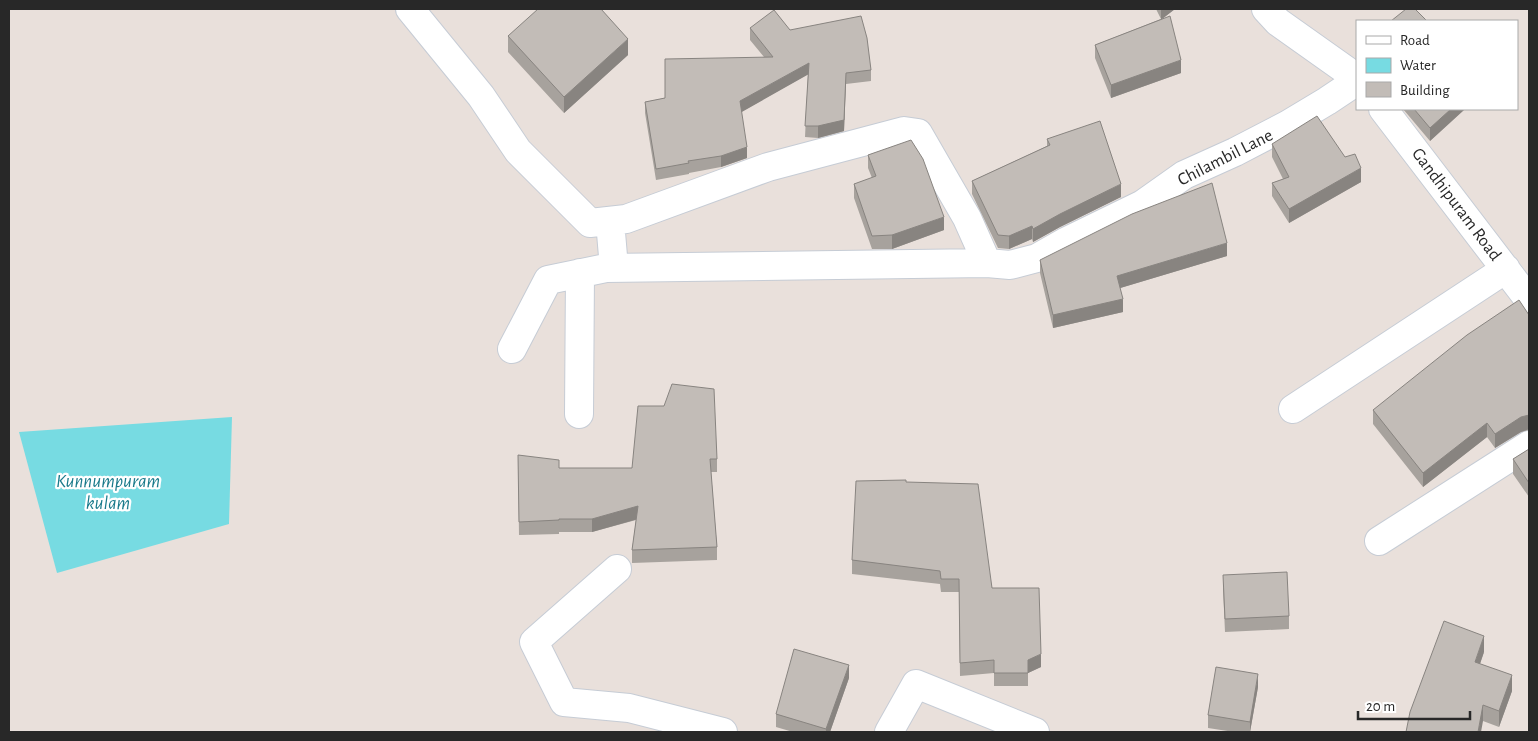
<svg xmlns="http://www.w3.org/2000/svg" width="1538" height="741" viewBox="0 0 1538 741" font-family="'Alegreya Sans',sans-serif">
  <style>
    .water { fill: #77dbe2 }
    .lines { fill: none; stroke-linecap: round; stroke-linejoin: round }
    .minor-casing { stroke: #c6ccd5; stroke-width: 30 }
    .minor { stroke: #fff; stroke-width: 28 }
    .wall { fill: #a7a29d }
    .shaded-wall { fill: #888480 }
    .building { fill: #c2bcb7; stroke: #888480 }
    .labels { text-anchor: middle; stroke-width: 4.5; stroke-linejoin: round; paint-order: stroke }
    .street-label { font-size: 18px; fill: #282828; stroke: #fff }
    .water-label { font-size: 19px; font-style: italic; fill: #1a7a8b; stroke: #fff }
  </style>
  <rect width="100%" height="100%" fill="#e9e0db"/>
  <path class="water" d="M 232,417 L 229,524 L 57,573 L 19,432 Z"/>
  <g class="lines">
    <defs>
      <path id="minor" d="M 410,9 L 481,96 L 518,151 L 590,223 L 626,219 L 768,167 L 904,131 L 918,133 L 967,218 L 987,263 L 1010,265 L 1037,258 L 1067,241 L 1143,204 L 1184,175 L 1235,152 L 1287,125 L 1327,101 L 1357,81
        M 1266,9 L 1278,22 L 1357,78
        M 1383,109 L 1529,300
        M 610,221 L 614,268
        M 512,349 L 548,280 L 606,268 L 987,263
        M 1293,409 L 1506,269
        M 579,414 L 580,273
        M 1379,541 L 1529,445
        M 617,569 L 534,642 L 564,702 L 629,708 L 723,732
        M 889,732 L 916,684 L 1035,732"/>
    </defs>
    <use href="#minor" class="minor-casing"/>
    <use href="#minor" class="minor"/>
  </g>
  <path class="wall" d="M 1156,9 L 1175,9 L 1161,19 L 1181,73 L 1111,98 L 1095,58 L 1095,45 L 1161,19 Z
    M 750,28 L 790,30 L 871,70 L 871,81 L 846,84 L 844,131 L 818,138 L 805,137 L 808,74 L 741,112 L 747,158 L 721,167 L 689,173 L 689,174 L 656,180 L 645,113 L 645,102 L 665,98 L 764,57 L 750,40 Z
    M 508,36 L 628,55 L 564,113 L 508,52 Z
    M 1403,109 L 1465,109 L 1430,141 Z
    M 1047,139 L 1121,197 L 1060,227 L 1033,242 L 1032,239 L 1009,249 L 998,248 L 972,194 L 972,181 L 1047,146 Z
    M 1272,144 L 1361,182 L 1289,223 L 1272,196 L 1272,183 L 1283,179 L 1272,157 Z
    M 868,155 L 944,230 L 892,249 L 872,249 L 854,198 L 854,184 L 872,178 L 868,168 Z
    M 1227,256 L 1120,288 L 1123,312 L 1053,328 L 1040,273 L 1040,260 Z
    M 1529,315 L 1529,430 L 1521,432 L 1495,448 L 1487,437 L 1423,487 L 1373,424 L 1373,410 Z
    M 664,406 L 717,459 L 717,472 L 711,472 L 717,547 L 717,560 L 632,563 L 632,550 L 636,520 L 592,532 L 559,532 L 559,534 L 519,535 L 518,455 L 559,468 L 632,468 Z
    M 1529,449 L 1529,497 L 1513,474 L 1513,459 Z
    M 906,482 L 992,588 L 1041,667 L 1028,673 L 1028,686 L 994,686 L 994,673 L 960,676 L 959,592 L 941,592 L 940,584 L 852,574 L 852,560 Z
    M 1223,588 L 1289,616 L 1289,629 L 1225,632 Z
    M 1484,652 L 1480,664 L 1512,691 L 1499,727 L 1483,721 L 1406,732 Z
    M 849,678 L 830,732 L 793,732 L 776,727 L 776,714 Z
    M 1258,687 L 1250,732 L 1234,732 L 1208,728 L 1208,715 Z"/>
  <path class="shaded-wall" d="M 1161,9 L 1175,9 L 1161,20 Z
    M 628,39 L 628,55 L 564,113 L 564,97 Z
    M 1181,60 L 1181,73 L 1111,98 L 1111,85 Z
    M 809,63 L 809,74 L 740,113 L 740,101 Z
    M 846,73 L 844,131 L 818,138 L 818,126 Z
    M 1451,109 L 1465,109 L 1430,141 L 1430,128 Z
    M 747,147 L 747,158 L 721,167 L 721,156 Z
    M 1361,168 L 1361,182 L 1289,223 L 1289,209 Z
    M 1121,184 L 1121,197 L 1060,227 L 1033,242 L 1033,229 L 1060,214 Z
    M 944,217 L 944,230 L 892,249 L 892,235 Z
    M 1032,226 L 1032,239 L 1009,249 L 1009,236 Z
    M 1227,243 L 1227,256 L 1117,289 L 1117,276 Z
    M 1123,299 L 1123,312 L 1053,328 L 1053,315 Z
    M 1529,415 L 1529,429 L 1521,432 L 1495,448 L 1495,434 L 1521,417 Z
    M 1487,423 L 1487,437 L 1423,487 L 1423,473 Z
    M 638,506 L 638,519 L 592,532 L 592,519 Z
    M 1484,636 L 1484,652 L 1475,678 L 1475,662 Z
    M 1041,654 L 1041,667 L 1028,673 L 1028,660 Z
    M 849,665 L 849,678 L 830,732 L 826,732 L 826,729 Z
    M 1258,674 L 1258,687 L 1250,732 L 1250,722 Z
    M 1512,675 L 1512,691 L 1499,727 L 1499,711 Z
    M 1483,705 L 1483,721 L 1481,732 L 1478,732 Z"/>
  <path class="building" d="M 538,9 L 601,9 L 628,39 L 564,97 L 508,36 Z
    M 1406,9 L 1415,9 L 1427,21 L 1391,21 Z
    M 774,10 L 790,30 L 861,16 L 867,38 L 871,70 L 846,73 L 844,120 L 818,126 L 805,126 L 809,63 L 740,101 L 747,147 L 721,156 L 688,161 L 689,163 L 656,169 L 645,102 L 665,98 L 665,59 L 773,57 L 750,28 Z
    M 1170,16 L 1181,60 L 1111,85 L 1095,45 Z
    M 1414,109 L 1451,109 L 1430,128 Z
    M 1317,116 L 1345,157 L 1355,154 L 1361,168 L 1289,209 L 1272,183 L 1289,177 L 1272,144 Z
    M 1100,121 L 1121,184 L 1060,214 L 1033,229 L 1032,226 L 1009,236 L 998,235 L 972,181 L 1050,145 L 1047,139 Z
    M 911,140 L 923,159 L 944,217 L 892,235 L 872,236 L 854,184 L 876,176 L 868,155 Z
    M 1212,183 L 1227,243 L 1117,276 L 1123,299 L 1053,315 L 1040,260 L 1132,214 Z
    M 1519,300 L 1529,315 L 1529,415 L 1521,417 L 1495,434 L 1487,423 L 1423,473 L 1373,410 L 1467,335 Z
    M 672,384 L 714,389 L 717,459 L 710,459 L 717,547 L 632,550 L 638,506 L 592,519 L 559,519 L 559,520 L 519,522 L 518,455 L 559,460 L 559,468 L 632,468 L 638,406 L 664,406 Z
    M 1529,449 L 1529,483 L 1513,459 Z
    M 906,480 L 906,482 L 978,484 L 992,588 L 1039,588 L 1041,654 L 1028,660 L 1028,673 L 994,673 L 994,660 L 960,663 L 959,579 L 941,579 L 940,571 L 852,560 L 856,481 Z
    M 1287,572 L 1289,616 L 1225,619 L 1223,575 Z
    M 1444,621 L 1484,636 L 1475,662 L 1512,675 L 1499,711 L 1483,705 L 1478,732 L 1406,732 L 1410,712 Z
    M 794,649 L 849,665 L 826,729 L 776,714 Z
    M 1216,667 L 1258,674 L 1250,722 L 1208,715 Z"/>
  <g class="labels">
    <g class="street-label">
      <text transform="translate(1225 157) rotate(-27)" y="6">Chilambil Lane</text>
      <text transform="translate(1457 204) rotate(53)" y="6">Gandhipuram Road</text>
    </g>
    <g class="water-label">
      <text x="108" y="487">Kunnumpuram<tspan x="108" dy="22">kulam</tspan></text>
    </g>
  </g>
  <rect width="1538" height="741" fill="none" stroke="#282828" stroke-width="20"/>
  <rect x="1356" y="20" width="162" height="90" fill="#ffffff" stroke="#a9a9a9"/>
  <rect x="1366" y="36" width="25" height="8" fill="#ffffff" stroke="#a9a9a9"/>
  <text x="1400" y="45" font-size="15" fill="#282828">Road</text>
  <rect x="1366" y="58" width="25" height="15" fill="#77dbe2" stroke="#a9a9a9"/>
  <text x="1400" y="70" font-size="15" fill="#282828">Water</text>
  <rect x="1366" y="82" width="25" height="15" fill="#c2bcb7" stroke="#a9a9a9"/>
  <text x="1400" y="95" font-size="15" fill="#282828">Building</text>
  <path d="M1358 711v8h112v-8" fill="none" stroke="#282828" stroke-width="2.5"/>
  <text x="1366" y="711" font-size="15" fill="#282828" stroke="#ffffff" stroke-width="4" paint-order="stroke">20 m</text>
</svg>
